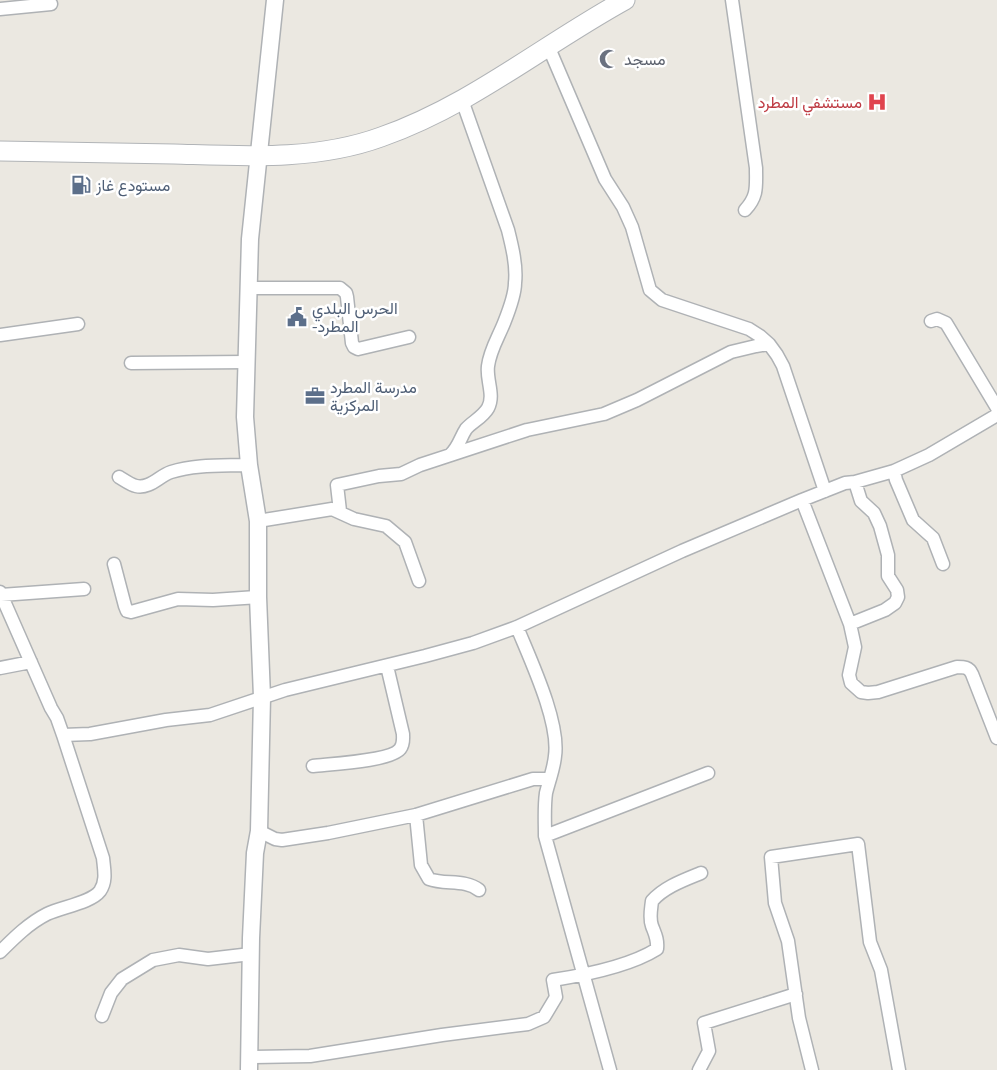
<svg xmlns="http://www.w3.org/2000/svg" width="997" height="1070" viewBox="0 0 997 1070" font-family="Karla,Vazirmatn,sans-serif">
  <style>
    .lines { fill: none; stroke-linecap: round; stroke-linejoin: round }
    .minor-casing { stroke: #afb2b5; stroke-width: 15 }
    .tertiary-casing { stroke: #afb2b5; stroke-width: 19 }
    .secondary-casing { stroke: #b1b4b7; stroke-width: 21 }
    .minor { stroke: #fff; stroke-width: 12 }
    .tertiary { stroke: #fff; stroke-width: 16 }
    .secondary { stroke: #fff; stroke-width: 19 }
    .labels { text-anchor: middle; stroke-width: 5; stroke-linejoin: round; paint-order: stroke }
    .worship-label { font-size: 16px; fill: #5b616d; stroke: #fff; text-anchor: start }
    .health-label { font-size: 16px; fill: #be3a42; stroke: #fff; text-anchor: end }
    .service-label { font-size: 16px; fill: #4e5e75; stroke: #fff; text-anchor: start }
  </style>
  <rect width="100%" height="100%" fill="#ebe8e1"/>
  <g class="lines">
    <defs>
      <path id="minor" d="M 732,0 L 756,168 C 756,187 758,196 745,210
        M 0,9 L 51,4
        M 549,48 L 605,179 L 623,207 L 632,227 L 650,290 L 662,300 L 749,329 L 760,336 L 769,344 L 777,355 L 783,366 L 825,491
        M 249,288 L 340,288 L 346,293 L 347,297 L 352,343 L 354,347 L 358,349 L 409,337
        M 931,321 L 937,319 L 946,323 L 997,408
        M 0,335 L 78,324
        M 131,363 L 247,362
        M 450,455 C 459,447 460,438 466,429 C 472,422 483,417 488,408 C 495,395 486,380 488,366 C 490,350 498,338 504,323 C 508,313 515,294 515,283 C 517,266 512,246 508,230 L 462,100
        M 894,471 L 896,480 L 913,520 L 933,538 L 943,564
        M 119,477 C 124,480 131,485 136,486 C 150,489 159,476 171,472 C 196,464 223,466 249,465
        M 802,500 L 850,624 L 855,647 L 849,675 L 851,683 L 861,692 L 868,693 L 878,692 L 957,667 C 964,667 969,667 972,674 L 997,738
        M 340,511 L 337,485 L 379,476 L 401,474 L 420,465 L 527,430 L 604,414 L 637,400 L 731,352 L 756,346 L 769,344
        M 258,521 L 332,509 L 354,519 L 386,526 L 405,542 L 419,581
        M 114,564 L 125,606 L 127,611 L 131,612 L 178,599 L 213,600 L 258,597
        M 0,592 L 51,708 L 57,718 L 63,735 L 90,734 L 166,720 L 210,715 L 285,690 L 425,656 L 473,643 L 517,627 L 682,551 L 802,500 L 845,483 L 855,482 L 894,471 L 929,455 L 997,415
        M 1,595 L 84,589
        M 850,624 L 885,610 L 895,603 L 898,597 L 897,590 L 888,576 L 888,555 L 880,526 L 874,513 L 861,501 L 855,482
        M 517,627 C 530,659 560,722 555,756 C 554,768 549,781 546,793 C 544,807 545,821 545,836 L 610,1070
        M 0,668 L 31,662
        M 313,766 C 329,764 391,761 400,749 C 404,744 403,739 403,734 L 387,666
        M 416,815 L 421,865 L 429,879 C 445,885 465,879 479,890
        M 259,831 L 275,839 L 282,840 L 328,833 L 416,815 L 533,779 L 549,779
        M 545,836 L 708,773
        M 0,952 C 14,938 29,923 47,914 C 61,907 91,903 100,891 C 107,881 104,869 103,858 L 63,735
        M 102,1016 L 111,993 L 122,979 L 153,960 L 179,955 L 208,959 L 251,954
        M 249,1057 L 310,1056 L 442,1035 L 528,1024 L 544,1017 L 556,997 L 553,980 C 585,975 630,966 657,949 C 658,939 655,934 652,926 C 649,918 651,910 652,901 C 664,887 684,880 701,873
        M 699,1070 L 709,1051 L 704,1023 L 796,994
        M 812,1070 L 799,1018 L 788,941 L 775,903 L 771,857 L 858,844 L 870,942 L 881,970 L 899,1070"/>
      <path id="tertiary" d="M 249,1070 L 251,938 L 255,853 L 259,831 L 262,697 L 258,597 L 258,521 L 249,465 L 245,417 L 250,239 L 275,0"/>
      <path id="secondary" d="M 0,151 C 58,152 116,153 174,154 C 243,156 315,161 381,137 C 470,106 543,45 625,0"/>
    </defs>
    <use href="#minor" class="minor-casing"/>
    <use href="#tertiary" class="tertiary-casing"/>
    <use href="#secondary" class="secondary-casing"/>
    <use href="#minor" class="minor"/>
    <use href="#tertiary" class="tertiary"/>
    <use href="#secondary" class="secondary"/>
  </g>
  <defs>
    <symbol id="mosque-bare" viewBox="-9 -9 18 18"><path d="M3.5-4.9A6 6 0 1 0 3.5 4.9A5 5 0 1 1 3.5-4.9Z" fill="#6b7280" stroke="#fff" stroke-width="2.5" paint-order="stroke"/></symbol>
    <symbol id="hospital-bare" viewBox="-9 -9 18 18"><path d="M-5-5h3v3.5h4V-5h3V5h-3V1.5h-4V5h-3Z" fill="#e0444e" stroke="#fff" stroke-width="2.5" paint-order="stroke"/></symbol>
    <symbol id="fuel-bare" viewBox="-9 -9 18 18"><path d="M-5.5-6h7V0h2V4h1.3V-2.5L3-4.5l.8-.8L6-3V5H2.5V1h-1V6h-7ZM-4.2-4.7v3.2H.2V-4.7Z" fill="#5c6f8a" stroke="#fff" stroke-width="2.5" paint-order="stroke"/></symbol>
    <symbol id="civic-bare" viewBox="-9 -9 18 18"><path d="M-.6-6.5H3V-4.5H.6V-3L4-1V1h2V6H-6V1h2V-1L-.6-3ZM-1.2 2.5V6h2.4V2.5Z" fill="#5c6f8a" stroke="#fff" stroke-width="2.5" paint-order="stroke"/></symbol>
    <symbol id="office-bare" viewBox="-9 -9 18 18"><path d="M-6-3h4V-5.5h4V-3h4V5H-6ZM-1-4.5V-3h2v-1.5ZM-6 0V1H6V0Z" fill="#5c6f8a" stroke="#fff" stroke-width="2.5" paint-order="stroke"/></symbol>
  </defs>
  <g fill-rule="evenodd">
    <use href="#mosque-bare" x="595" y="45" width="28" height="28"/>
    <use href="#hospital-bare" x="863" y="88" width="28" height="28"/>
    <use href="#fuel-bare" x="67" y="171" width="28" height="28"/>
    <use href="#civic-bare" x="283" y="303" width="28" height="28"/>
    <use href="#office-bare" x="301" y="382" width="28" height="28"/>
  </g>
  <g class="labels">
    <g class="worship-label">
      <text x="624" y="65">مسجد</text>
    </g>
    <g class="health-label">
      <text x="862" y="108">مستشفي المطرد</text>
    </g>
    <g class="service-label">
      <text x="96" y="191">مستودع غاز</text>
      <text x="312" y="314">الحرس البلدي<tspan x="312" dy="18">-المطرد</tspan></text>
      <text x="330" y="393">مدرسة المطرد<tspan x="330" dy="18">المركزية</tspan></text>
    </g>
  </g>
</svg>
